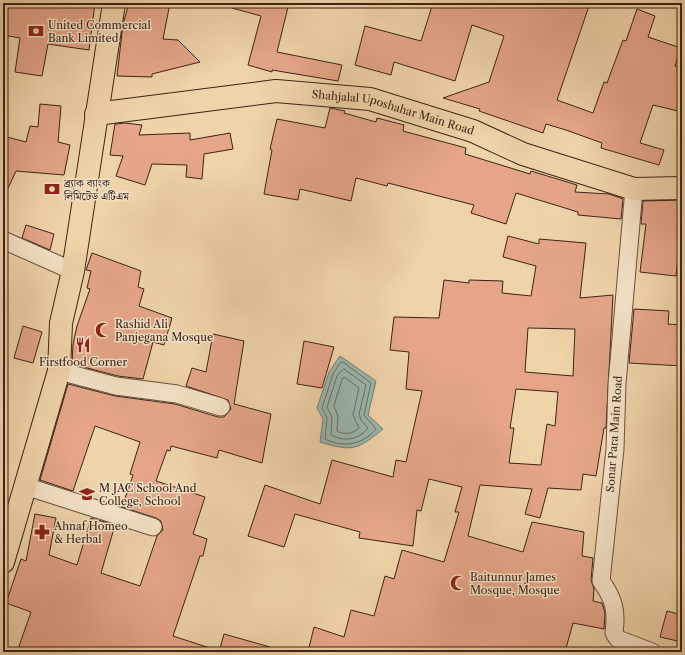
<svg xmlns="http://www.w3.org/2000/svg" width="685" height="655" viewBox="0 0 685 655" font-family="'Libre Caslon Text','Noto Serif Bengali',serif">
  <style>
    .water { fill: #9ab7ae; stroke: #747c71 }
    .lines { fill: none; stroke-linecap: round; stroke-linejoin: round }
    .shore { stroke: #6b6d62; stroke-width: 1 }
    .building { fill: #e6a589; stroke: #3c2316; fill-rule: evenodd }
    .minor-casing { stroke: #694f3b; stroke-width: 19 }
    .primary-casing { stroke: #3c2316; stroke-width: 24 }
    .trunk-casing { stroke: #3c2316; stroke-width: 24 }
    .minor { stroke: #f5e2c7; stroke-width: 17 }
    .primary { stroke: #efd3a9; stroke-width: 22 }
    .trunk { stroke: #efd3a9; stroke-width: 22 }
    .labels { text-anchor: middle; stroke-width: 3; stroke-linejoin: round; paint-order: stroke }
    .poi-label { font-size: 11px; fill: #3c2316; stroke: #f5e2c7; text-anchor: start }
    .street-label { font-size: 11px; fill: #3c2316; stroke: #f5e2c7 }
  </style>
  <rect width="100%" height="100%" fill="#efd3a9"/>
  <filter id="stains"><feTurbulence type="fractalNoise" baseFrequency=".005" numOctaves="4"/><feColorMatrix values="0 0 0 0 .2 0 0 0 0 .09 0 0 0 0 .02 0 0 0 .5 -.17"/></filter>
  <radialGradient id="worn" r=".72"><stop offset=".6" stop-color="#630" stop-opacity="0"/><stop offset="1" stop-color="#630" stop-opacity=".3"/></radialGradient>
  <path class="water" d="M 340,356 L 376,381 L 368,415 L 383,429 C 357,450 353,452 320,442 L 323,419 L 317,408 L 329,372 Z"/>
  <g class="lines">
    <path class="shore" d="M 343,362 L 371,383 L 364,415 L 376,429 C 363,445 343,448 325,439 L 327,418 L 322,408 L 333,374 L 340,363 Z
      M 344,369 L 366,385 L 359,414 L 361,420 L 368,428 C 359,440 344,442 331,435 L 332,417 L 327,407 L 337,376 Z
      M 343,378 L 346,378 L 359,388 L 353,415 L 359,428 C 353,434 344,435 337,431 L 338,416 L 334,406 Z"/>
  </g>
  <path class="building" d="M 3,3 L 95,3 L 89,50 L 48,44 L 42,76 L 15,72 L 20,38 L 3,35 Z
    M 129,3 L 170,3 L 163,39 L 178,40 L 200,62 L 152,74 L 152,77 L 117,76 L 123,24 Z
    M 233,3 L 289,3 L 277,52 L 342,65 L 338,81 L 272,70 L 272,72 L 248,65 L 261,16 L 232,8 Z
    M 433,3 L 590,3 L 557,100 L 593,113 L 604,82 L 607,83 L 623,40 L 626,41 L 637,9 L 655,16 L 648,37 L 681,48 L 675,66 L 682,67 L 682,112 L 653,105 L 640,143 L 664,150 L 659,165 L 601,148 L 602,143 L 566,130 L 546,124 L 543,133 L 479,111 L 480,109 L 443,98 L 489,82 L 504,36 L 472,25 L 455,81 L 394,62 L 391,75 L 355,65 L 365,26 L 421,41 Z
    M 40,104 L 61,106 L 58,142 L 70,145 L 64,175 L 16,171 L 3,199 L 3,136 L 26,142 L 30,126 L 38,127 Z
    M 330,108 L 345,111 L 344,113 L 376,122 L 377,118 L 404,125 L 403,131 L 466,148 L 465,154 L 530,174 L 531,171 L 577,185 L 575,192 L 609,194 L 623,199 L 621,219 L 578,215 L 578,212 L 516,193 L 506,224 L 471,213 L 474,205 L 388,183 L 387,186 L 356,178 L 351,201 L 300,189 L 298,200 L 264,194 L 272,150 L 270,149 L 277,119 L 325,128 Z
    M 125,123 L 142,125 L 139,135 L 190,133 L 190,140 L 230,133 L 233,149 L 204,154 L 202,179 L 186,177 L 187,165 L 152,164 L 145,185 L 116,176 L 123,156 L 110,155 L 115,124 Z
    M 682,200 L 682,226 L 676,276 L 640,272 L 646,224 L 641,224 L 643,201 Z
    M 26,225 L 54,234 L 50,250 L 22,238 Z
    M 508,236 L 539,244 L 539,239 L 586,243 L 580,298 L 613,295 L 606,428 L 604,428 L 596,476 L 583,474 L 581,490 L 548,488 L 540,518 L 525,514 L 532,489 L 480,485 L 468,536 L 523,552 L 532,522 L 584,532 L 582,556 L 593,558 L 591,580 L 594,589 L 593,601 L 602,603 L 605,613 L 604,629 L 573,623 L 565,652 L 546,652 L 528,647 L 527,652 L 395,652 L 382,650 L 381,652 L 308,652 L 314,627 L 344,637 L 351,610 L 374,616 L 385,576 L 394,579 L 402,550 L 444,562 L 459,512 L 455,512 L 462,487 L 429,479 L 421,511 L 417,510 L 413,546 L 359,538 L 360,532 L 295,514 L 284,547 L 248,536 L 265,485 L 320,504 L 332,460 L 393,477 L 396,460 L 406,462 L 422,391 L 406,389 L 409,352 L 390,350 L 394,317 L 439,318 L 444,280 L 469,283 L 469,280 L 503,281 L 502,293 L 531,296 L 536,266 L 503,257 ZM 528,328 L 575,329 L 573,376 L 525,372 ZM 516,389 L 558,392 L 555,426 L 547,424 L 541,465 L 509,463 L 514,428 L 510,428 Z
    M 92,253 L 141,271 L 138,287 L 144,289 L 139,306 L 172,318 L 164,345 L 153,342 L 143,379 L 118,376 L 72,364 L 73,344 L 77,326 L 90,289 L 87,288 L 91,271 L 86,270 Z
    M 634,309 L 669,311 L 668,324 L 682,325 L 682,366 L 629,363 Z
    M 23,326 L 42,332 L 33,363 L 14,358 Z
    M 213,334 L 244,341 L 234,404 L 271,414 L 262,463 L 219,450 L 217,458 L 171,446 L 170,451 L 167,450 L 156,481 L 205,497 L 193,534 L 207,539 L 203,556 L 200,556 L 173,636 L 213,649 L 213,652 L 17,652 L 31,612 L 6,603 L 21,559 L 26,561 L 35,514 L 56,518 L 49,555 L 77,565 L 91,518 L 115,525 L 101,573 L 140,586 L 157,536 L 163,530 L 161,521 L 156,518 L 122,507 L 133,475 L 130,474 L 140,442 L 95,426 L 73,491 L 40,480 L 68,384 L 115,396 L 175,404 L 218,417 L 224,417 L 231,409 L 228,400 L 186,386 L 192,368 L 206,372 Z
    M 304,341 L 334,347 L 322,388 L 297,384 Z
    M 667,611 L 682,615 L 682,642 L 660,637 Z
    M 224,634 L 270,647 L 269,652 L 219,652 Z"/>
  <g class="lines">
    <defs>
      <path id="minor" d="M 634,189 L 617,384 L 615,449 L 601,581 C 614,599 617,611 614,633 L 618,639 L 652,652
        M 3,240 L 73,271
        M 59,371 L 116,386 L 177,394 L 221,407
        M 25,486 L 153,527"/>
      <g id="primary">
        <path id="s1" d="M 96,114 L 276,91 L 370,99 L 473,131 L 523,154 L 634,189 L 682,188"/>
      </g>
      <path id="trunk" d="M 3,562 L 59,371 L 61,323 L 73,271 L 114,3"/>
    </defs>
    <use href="#minor" class="minor-casing"/>
    <use href="#primary" class="primary-casing"/>
    <use href="#trunk" class="trunk-casing"/>
    <use href="#minor" class="minor"/>
    <use href="#primary" class="primary"/>
    <use href="#trunk" class="trunk"/>
  </g>
  <defs>
    <symbol id="bank-bare" viewBox="-9 -9 18 18"><path d="M-6-4H6V4H-6ZM0-2.3a2.3 2.3 0 1 0 0 4.6a2.3 2.3 0 1 0 0-4.6Z" fill="#8f2418" stroke="#f5e2c7" stroke-width="2.5" paint-order="stroke"/></symbol>
    <symbol id="mosque-bare" viewBox="-9 -9 18 18"><path d="M3.5-4.9A6 6 0 1 0 3.5 4.9A5 5 0 1 1 3.5-4.9Z" fill="#8f2418" stroke="#f5e2c7" stroke-width="2.5" paint-order="stroke"/></symbol>
    <symbol id="restaurant-bare" viewBox="-9 -9 18 18"><path d="M-5-6h1v4h1v-4h1v4h1v-4h1v5L-1.5 .5V6h-2V.5L-5-1ZM5-6V6H3V1.5H1.5Q1.5-4 5-6Z" fill="#8f2418" stroke="#f5e2c7" stroke-width="2.5" paint-order="stroke"/></symbol>
    <symbol id="school-bare" viewBox="-9 -9 18 18"><path d="M0-5L7-2L0 1L-7-2ZM-4 1L0 2.5L4 1V4Q0 6-4 4Z" fill="#8f2418" stroke="#f5e2c7" stroke-width="2.5" paint-order="stroke"/></symbol>
    <symbol id="pharmacy-bare" viewBox="-9 -9 18 18"><path d="M-2-6h4v4h4v4h-4v4h-4v-4h-4v-4h4Z" fill="#8f2418" stroke="#f5e2c7" stroke-width="2.5" paint-order="stroke"/></symbol>
  </defs>
  <g fill-rule="evenodd">
    <use href="#bank-bare" x="25" y="20" width="22" height="22"/>
    <use href="#bank-bare" x="41" y="178" width="22" height="22"/>
    <use href="#mosque-bare" x="92" y="319" width="22" height="22"/>
    <use href="#restaurant-bare" x="72" y="334" width="22" height="22"/>
    <use href="#school-bare" x="76" y="483" width="22" height="22"/>
    <use href="#pharmacy-bare" x="31" y="521" width="22" height="22"/>
    <use href="#mosque-bare" x="447" y="572" width="22" height="22"/>
  </g>
  <g class="labels">
    <g class="poi-label">
      <text x="48" y="29">United Commercial<tspan x="48" dy="13">Bank Limited</tspan></text>
      <text x="64" y="187">ব্র্যাক ব্যাংক<tspan x="64" dy="13">লিমিটেড এটিএম</tspan></text>
      <text x="115" y="328">Rashid Ali<tspan x="115" dy="13">Panjegana Mosque</tspan></text>
      <text x="83" y="366" text-anchor="middle">Firstfood Corner</text>
      <text x="99" y="492">M JAC School And<tspan x="99" dy="13">College, School</tspan></text>
      <text x="54" y="530">Ahnaf Homeo<tspan x="54" dy="13">&amp; Herbal</tspan></text>
      <text x="470" y="581">Baitunnur James<tspan x="470" dy="13">Mosque, Mosque</tspan></text>
    </g>
    <g class="street-label">
      <text dy="4" stroke="none"><textPath href="#s1" startOffset="301">Shahjalal Uposhahar Main Road</textPath></text>
      <text transform="translate(614 434) rotate(-86)" y="4">Sonar Para Main Road</text>
    </g>
  </g>
  <rect width="685" height="655" fill="none" stroke="#efd3a9" stroke-width="16"/>
  <rect x="4" y="4" width="677" height="647" fill="none" stroke="#3c2316" stroke-width="2"/>
  <rect x="8" y="8" width="669" height="639" fill="none" stroke="#3c2316"/>
  <rect width="100%" height="100%" filter="url(#stains)"/>
  <rect width="100%" height="100%" fill="url(#worn)"/>
</svg>
